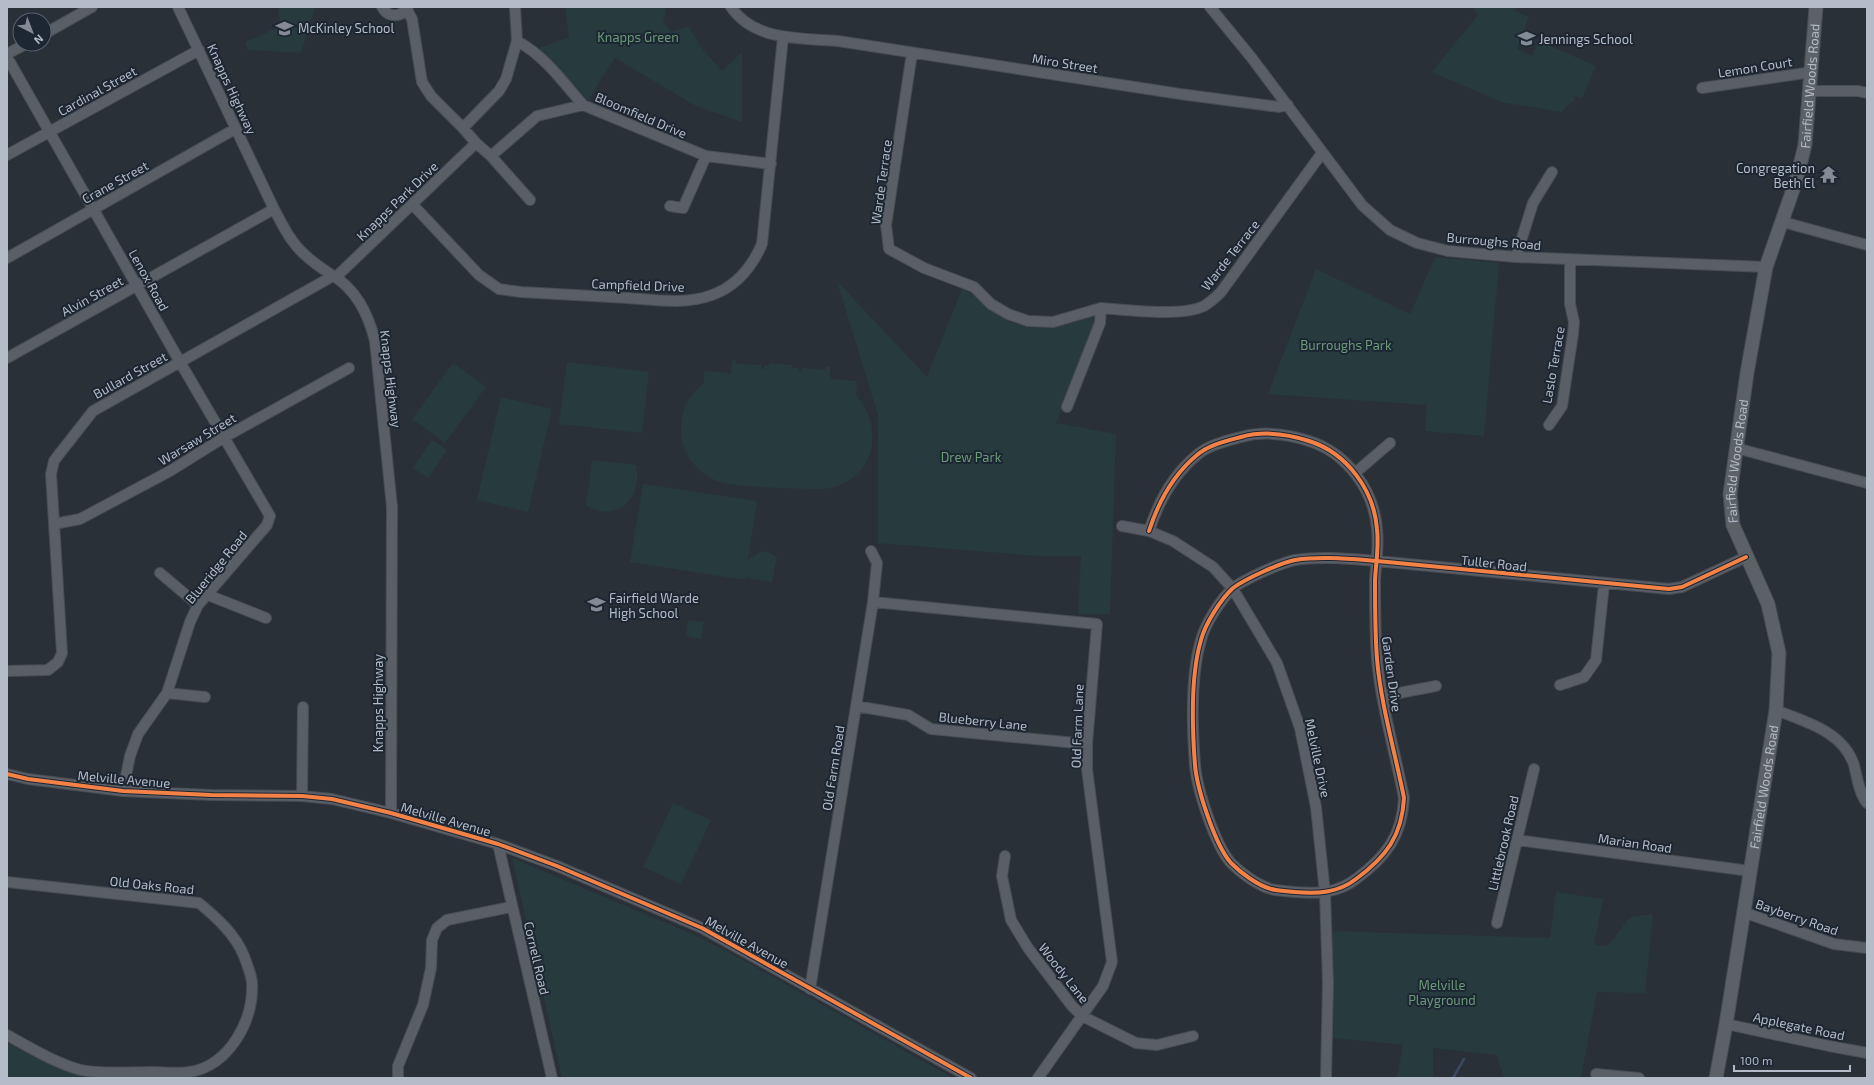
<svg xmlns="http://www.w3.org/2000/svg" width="1874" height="1085" viewBox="0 0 1874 1085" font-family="'Exo 2',sans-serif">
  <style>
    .green { fill: #273a3e }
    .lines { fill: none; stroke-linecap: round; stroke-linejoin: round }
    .stream { stroke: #384963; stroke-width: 2.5 }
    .minor-casing { stroke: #484c53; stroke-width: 12 }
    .major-casing { stroke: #484c55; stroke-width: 15 }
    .minor { stroke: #5a5e66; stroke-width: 10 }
    .major { stroke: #5c6168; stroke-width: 13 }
    .cycleway-casing { stroke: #1d2633; stroke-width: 6 }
    .cycleway { stroke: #f48246; stroke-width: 4 }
    .labels { text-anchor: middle; stroke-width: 4; stroke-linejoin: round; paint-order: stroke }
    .poi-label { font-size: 13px; fill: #b4bcc9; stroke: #1d2633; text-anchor: start }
    .park-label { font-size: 13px; fill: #6b9a76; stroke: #1d2633 }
    .street-label { font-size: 13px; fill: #b4bcc9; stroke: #1d2633 }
  </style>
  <rect width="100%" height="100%" fill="#2a3038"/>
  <path class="green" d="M 278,7 L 315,7 L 301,53 L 248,50 L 245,42 L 281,26 Z
    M 565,7 L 664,7 L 666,10 L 663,22 L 672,32 L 688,26 L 704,51 L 722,71 L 742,52 L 742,122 L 696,106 L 615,58 L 588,100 L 539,48 L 569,37 Z
    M 1472,7 L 1516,7 L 1515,11 L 1529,17 L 1517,49 L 1532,56 L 1539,41 L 1596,66 L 1582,98 L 1573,96 L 1575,99 L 1561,112 L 1501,102 L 1432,72 L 1478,15 Z
    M 1435,257 L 1499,263 L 1484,436 L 1425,431 L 1427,405 L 1268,394 L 1316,269 L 1410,314 Z
    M 837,281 L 927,377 L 962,289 C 974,294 980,302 990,309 C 1021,335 1052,331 1087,316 L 1093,319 L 1096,326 L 1095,331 L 1056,423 L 1116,434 L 1110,614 L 1078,614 L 1081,556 L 1039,556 L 878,543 L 878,415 Z
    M 732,360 L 736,361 L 736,364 L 761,365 L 761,369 L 764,369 L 764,366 L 769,366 L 769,363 L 792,365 L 792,368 L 798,368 L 798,371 L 802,372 L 802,368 L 825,370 L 826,367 L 830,367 L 830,379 L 857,381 L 856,395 C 888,432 872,485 821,489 C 802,489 782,488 763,487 C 749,486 734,486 720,482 C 699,475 682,455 681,433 C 680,411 687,396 704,383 L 704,371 L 731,373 Z
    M 567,362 L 649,372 L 642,433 L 559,424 Z
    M 453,363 L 486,387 L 445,443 L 412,419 Z
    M 501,397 L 552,409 L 528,512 L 477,500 Z
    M 432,440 L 447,450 L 428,478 L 413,468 Z
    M 592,460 L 636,465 C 643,498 618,523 586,506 Z
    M 643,484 L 757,501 L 748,560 L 762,551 L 770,553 L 777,557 L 772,582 L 747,578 L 746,575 L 745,580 L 630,562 Z
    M 688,620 L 704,622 L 701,639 L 686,636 Z
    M 673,803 L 711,820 L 681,884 L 643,867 Z
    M 512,858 L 692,934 L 723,949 L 953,1078 L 562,1078 Z
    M 1556,892 L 1603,899 L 1594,945 L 1608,946 L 1630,917 L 1653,914 L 1645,993 L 1597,992 L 1581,1078 L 1504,1078 L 1497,1055 L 1433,1048 L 1433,1078 L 1397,1078 L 1403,1045 L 1333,1038 L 1333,931 L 1550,938 Z
    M 7,1043 L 41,1059 L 88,1075 L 89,1078 L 7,1078 Z"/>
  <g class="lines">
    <path class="stream" d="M 1453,1078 L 1464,1059"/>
    <defs>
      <path id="minor" d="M 178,7 L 274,209 C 282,224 290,241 303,253 C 312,262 324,270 335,277 C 357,291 369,317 375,341 L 392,507 L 391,813
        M 382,7 C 388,18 401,18 408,7
        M 731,7 C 754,41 800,38 838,41 L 1180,94 L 1279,107 L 1288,105
        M 1210,7 L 1251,57 L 1362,205 L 1390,230 L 1417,243 L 1448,251 L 1516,257 L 1766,267
        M 407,10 L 412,19 L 422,82 L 431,96 L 463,128 L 476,143 L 491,156 L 530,200
        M 44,34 L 92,7
        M 517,41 C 545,56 563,82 583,105
        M 912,53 L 886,225 L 889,249 L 924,268 L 974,287 L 991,304 L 1008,314 L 1028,321 L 1053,322 L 1101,308
        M 7,54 L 26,44
        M 7,57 L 180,362 L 270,516 L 267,525 L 198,605 L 190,622 L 167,693 L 138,734 L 130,756 L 123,791
        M 1702,88 L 1812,72
        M 1811,91 L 1858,91 L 1867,93
        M 463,128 L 499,91 L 506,79 L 517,41 L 515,7
        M 7,155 L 199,50
        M 491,156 L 537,116 L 583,105 L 706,156 L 771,164
        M 413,205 L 479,275 L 499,289 L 521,292 C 556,294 592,296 628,298 C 655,300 686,305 712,295 C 737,286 752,267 762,244 L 783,37
        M 670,206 L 683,208 L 706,156
        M 1783,222 L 1867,245
        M 1516,257 L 1533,203 L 1552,172
        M 7,258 L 235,129
        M 336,277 L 476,143
        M 7,358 L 274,209
        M 1067,407 L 1100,323 L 1101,308 C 1127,310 1182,317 1204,306 C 1211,302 1216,297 1221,292 L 1322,153
        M 1549,425 L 1562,406 L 1573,334 L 1574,322 L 1570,304 L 1570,260
        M 1736,448 L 1867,483
        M 1355,473 L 1390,443
        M 54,524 L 80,519 L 170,471 L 223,438 L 349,368
        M 1122,526 L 1149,531 L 1173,541 L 1213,567 L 1233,589 L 1277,663 L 1300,728 L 1316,807 L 1325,893 L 1328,983 L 1326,1078
        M 1149,531 C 1158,503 1174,474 1197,455 C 1208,445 1226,441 1241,437 C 1263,431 1288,434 1309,441 C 1347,453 1374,490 1377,529 C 1379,546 1376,563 1375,580 C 1375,606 1375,633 1377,659 C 1381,705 1395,752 1404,798 C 1402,836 1386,857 1356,879 C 1338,893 1317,894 1295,892 C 1287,891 1278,891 1271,889 C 1257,885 1241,873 1231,863 C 1215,845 1197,789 1195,765 C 1192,726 1190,677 1201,640 C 1205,624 1221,599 1233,588 C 1245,579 1280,563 1295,560 C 1321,556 1350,559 1377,561 L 1669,589 L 1682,587 L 1746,557
        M 160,573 L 198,605
        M 208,595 L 266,618
        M 873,602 L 1097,624 L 1087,744 L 1087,769 L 1112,962 L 1103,986 L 1038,1078
        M 7,671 L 48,670 L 58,662 L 62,653 L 51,474 L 54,461 L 60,453 L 93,411 L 333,276
        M 1560,685 L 1584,677 L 1596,660 L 1604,584
        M 167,693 L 205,697
        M 1383,696 L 1436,686
        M 856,706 L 908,715 L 931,729 L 1087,744
        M 1776,710 C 1805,722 1843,731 1854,765 C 1857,776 1859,794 1867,803
        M 7,774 L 28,779 L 123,791 L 211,795 L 302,796 L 332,799 L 391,813 L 498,844 L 557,866 L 702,928 L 971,1078
        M 302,796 L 303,707
        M 1517,840 L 1750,871
        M 498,844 L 552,1078
        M 1005,856 L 1002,876 L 1011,920 L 1028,948 L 1072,1006 L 1082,1016 L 1136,1043 L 1157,1045 L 1193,1036
        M 7,882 L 199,903 C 217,918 235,934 244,956 C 247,964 251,974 252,982 C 254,1020 230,1065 190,1072 C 178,1074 164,1072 151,1072 C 131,1072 100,1074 81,1070 C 55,1063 31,1048 7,1035
        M 1743,912 L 1834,944 L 1867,948
        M 1497,923 L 1534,769
        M 810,989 L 873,602 L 877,563 L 871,551
        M 1726,1024 L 1829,1046 L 1867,1053
        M 1596,1074 L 1639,1078
        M 398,1078 L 398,1066 L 423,1005 L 431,968 L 432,940 L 437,928 L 447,920 L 511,907"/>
      <g id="major">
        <path id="s1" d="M 1716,1078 L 1726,1024 L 1776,710 L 1779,653 L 1768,604 L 1733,525 L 1730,494 L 1747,373 L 1766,267 L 1796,181 L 1805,145 L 1816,7"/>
      </g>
    </defs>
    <use href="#minor" class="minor-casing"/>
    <use href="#major" class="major-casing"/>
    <use href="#minor" class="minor"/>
    <use href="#major" class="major"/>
    <defs>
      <path id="cycleway" d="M 1149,531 C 1158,503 1174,474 1197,455 C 1208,445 1226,441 1241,437 C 1263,431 1288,434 1309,441 C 1347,453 1374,490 1377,529 C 1379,546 1376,563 1375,580 C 1375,606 1375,633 1377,659 C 1381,705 1395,752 1404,798 C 1402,836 1386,857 1356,879 C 1338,893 1317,894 1295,892 C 1287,891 1278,891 1271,889 C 1257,885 1241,873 1231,863 C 1215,845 1197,789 1195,765 C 1192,726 1190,677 1201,640 C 1205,624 1221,599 1233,588 C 1245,579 1280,563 1295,560 C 1321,556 1350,559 1377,561 L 1669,589 L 1682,587 L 1746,557
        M 7,774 L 28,779 L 123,791 L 211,795 L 302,796 L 332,799 L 391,813 L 498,844 L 557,866 L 702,928 L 971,1078"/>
    </defs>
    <use href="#cycleway" class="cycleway-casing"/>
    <use href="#cycleway" class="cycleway"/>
  </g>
  <defs>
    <symbol id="school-bare" viewBox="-9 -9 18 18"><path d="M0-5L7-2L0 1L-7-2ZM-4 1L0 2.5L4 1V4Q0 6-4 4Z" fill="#848b96" stroke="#1d2633" stroke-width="2.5" paint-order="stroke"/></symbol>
    <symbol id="temple-bare" viewBox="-9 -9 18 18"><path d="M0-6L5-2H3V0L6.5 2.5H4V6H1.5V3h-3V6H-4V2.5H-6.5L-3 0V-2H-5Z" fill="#848b96" stroke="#1d2633" stroke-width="2.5" paint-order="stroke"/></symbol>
  </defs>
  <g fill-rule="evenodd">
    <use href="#school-bare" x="272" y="16" width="25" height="25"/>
    <use href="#school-bare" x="1514" y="26" width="25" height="25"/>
    <use href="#temple-bare" x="1816" y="162" width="25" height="25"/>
    <use href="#school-bare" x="584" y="592" width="25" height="25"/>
  </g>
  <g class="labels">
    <g class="poi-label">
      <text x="298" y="33">McKinley School</text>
      <text x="1539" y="44">Jennings School</text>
      <text x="1815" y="173" text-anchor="end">Congregation<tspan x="1815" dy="15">Beth El</tspan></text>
      <text x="609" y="603">Fairfield Warde<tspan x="609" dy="15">High School</tspan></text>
    </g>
    <g class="park-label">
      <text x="638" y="42">Knapps Green</text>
      <text x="1346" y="350">Burroughs Park</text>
      <text x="971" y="462">Drew Park</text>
      <text x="1442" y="990">Melville<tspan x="1442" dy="15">Playground</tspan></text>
    </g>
    <g class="street-label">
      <text transform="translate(1065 63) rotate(9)" y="5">Miro Street</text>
      <text transform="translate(1755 67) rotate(-9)" y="5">Lemon Court</text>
      <text dy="5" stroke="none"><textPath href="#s1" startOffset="1015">Fairfield Woods Road</textPath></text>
      <text transform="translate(232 89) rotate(65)" y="5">Knapps Highway</text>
      <text transform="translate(97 91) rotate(-29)" y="5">Cardinal Street</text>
      <text transform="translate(641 115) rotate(23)" y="5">Bloomfield Drive</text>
      <text transform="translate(115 182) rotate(-29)" y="5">Crane Street</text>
      <text transform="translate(881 182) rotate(-82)" y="5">Warde Terrace</text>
      <text transform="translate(397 201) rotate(-44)" y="5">Knapps Park Drive</text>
      <text transform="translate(1494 241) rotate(5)" y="5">Burroughs Road</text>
      <text transform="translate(1230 255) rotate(-52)" y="5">Warde Terrace</text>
      <text transform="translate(149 280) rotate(61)" y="5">Lenox Road</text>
      <text transform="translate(638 285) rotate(2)" y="5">Campfield Drive</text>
      <text transform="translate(92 296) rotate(-29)" y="5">Alvin Street</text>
      <text transform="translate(1553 365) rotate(-80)" y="5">Laslo Terrace</text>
      <text transform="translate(130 375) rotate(-29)" y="5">Bullard Street</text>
      <text transform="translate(391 379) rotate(83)" y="5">Knapps Highway</text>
      <text transform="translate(197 439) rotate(-31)" y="5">Warsaw Street</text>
      <text dy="5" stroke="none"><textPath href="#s1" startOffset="631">Fairfield Woods Road</textPath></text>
      <text transform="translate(1494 563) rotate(6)" y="5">Tuller Road</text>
      <text transform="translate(216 567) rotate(-51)" y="5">Blueridge Road</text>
      <text transform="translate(1392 674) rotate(82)" y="5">Garden Drive</text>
      <text transform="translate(378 703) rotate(-90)" y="5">Knapps Highway</text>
      <text transform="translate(983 721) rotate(6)" y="5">Blueberry Lane</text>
      <text transform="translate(1077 726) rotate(-88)" y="5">Old Farm Lane</text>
      <text transform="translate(1318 758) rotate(78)" y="5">Melville Drive</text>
      <text transform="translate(833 768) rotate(-81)" y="5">Old Farm Road</text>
      <text transform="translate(124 779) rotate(5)" y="5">Melville Avenue</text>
      <text dy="5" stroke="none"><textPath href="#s1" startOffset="295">Fairfield Woods Road</textPath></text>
      <text transform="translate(446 819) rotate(16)" y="5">Melville Avenue</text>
      <text transform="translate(1503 843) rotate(-77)" y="5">Littlebrook Road</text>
      <text transform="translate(1635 843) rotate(8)" y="5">Marian Road</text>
      <text transform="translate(152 885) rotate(6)" y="5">Old Oaks Road</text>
      <text transform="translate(1797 917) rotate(19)" y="5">Bayberry Road</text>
      <text transform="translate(747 942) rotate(29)" y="5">Melville Avenue</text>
      <text transform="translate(537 958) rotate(77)" y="5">Cornell Road</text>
      <text transform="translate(1064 973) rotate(52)" y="5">Woody Lane</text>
      <text transform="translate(1799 1026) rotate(12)" y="5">Applegate Road</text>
    </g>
  </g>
  <rect width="1874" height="1085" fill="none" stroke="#b4bcc9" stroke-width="16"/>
  <g transform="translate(32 32) rotate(138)"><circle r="19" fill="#1d2633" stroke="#59626f"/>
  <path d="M0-3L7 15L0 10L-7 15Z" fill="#848b96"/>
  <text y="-6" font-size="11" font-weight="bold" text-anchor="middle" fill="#b4bcc9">N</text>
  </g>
  <path d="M1734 1065v6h116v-6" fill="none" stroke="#b4bcc9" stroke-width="2"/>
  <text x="1740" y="1065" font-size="12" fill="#b4bcc9" stroke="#1d2633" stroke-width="3" paint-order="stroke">100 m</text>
</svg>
